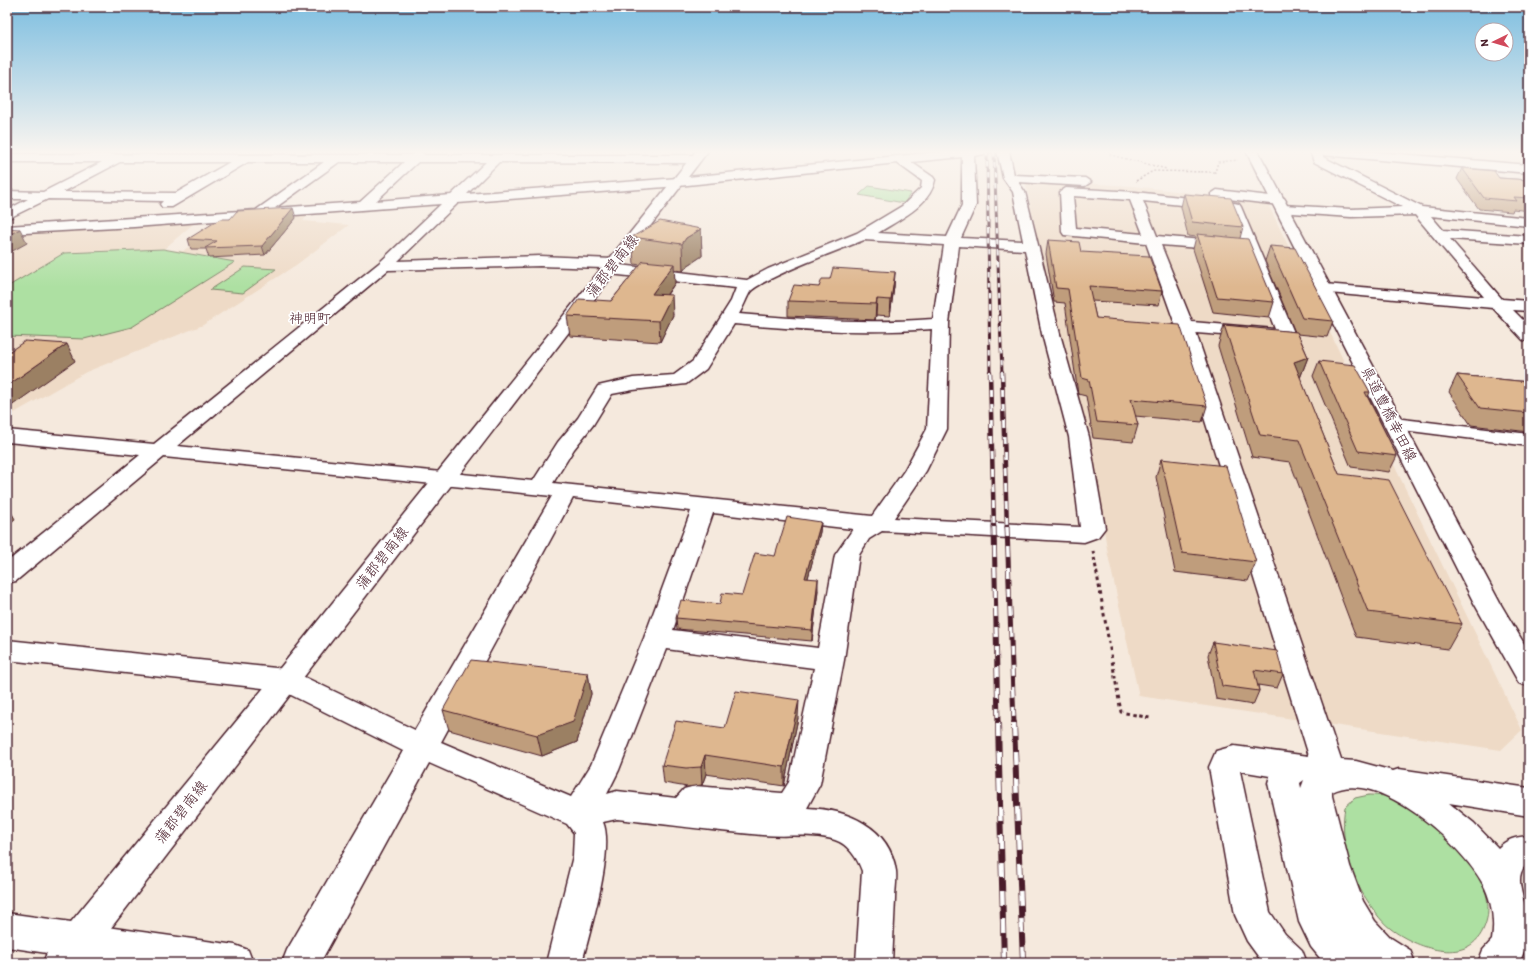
<svg xmlns="http://www.w3.org/2000/svg" width="1536" height="970" viewBox="0 0 1536 970" font-family="Itim,'Klee One',sans-serif">
  <style>
    .built { fill: #eedac6 }
    .green { fill: #ade0a2; stroke: #7c8066 }
    .lines { fill: none; stroke-linecap: round; stroke-linejoin: round }
    .minor-casing { stroke: #4a1f2b; stroke-width: 3 }
    .major-casing { stroke: #4a1f2b; stroke-width: 3 }
    .path-far1 { stroke: #4a1f2b; stroke-width: 1.5; stroke-dasharray: 2 2; stroke-linecap: butt }
    .path { stroke: #4a1f2b; stroke-width: 3; stroke-dasharray: 3.5 3.5; stroke-linecap: butt }
    .minor { fill: #fff; fill-rule: evenodd }
    .major { fill: #fff; fill-rule: evenodd }
    .rail-far3-casing { stroke: #4a1f2b; stroke-width: 3 }
    .rail-far2-casing { stroke: #4a1f2b; stroke-width: 4.5 }
    .rail-far1-casing { stroke: #4a1f2b; stroke-width: 5 }
    .rail-casing { stroke: #4a1f2b; stroke-width: 6 }
    .rail-far3 { stroke: #fff; stroke-width: 2; stroke-dasharray: 5.5; stroke-linecap: butt }
    .rail-far2 { stroke: #fff; stroke-width: 3; stroke-dasharray: 8; stroke-linecap: butt }
    .rail-far1 { stroke: #fff; stroke-width: 3.5; stroke-dasharray: 10; stroke-linecap: butt }
    .rail { stroke: #fff; stroke-width: 4.5; stroke-dasharray: 14; stroke-linecap: butt }
    .wall { fill: #bf9d7b; stroke: #4a1f2b }
    .shaded-wall { fill: #9b8064; stroke: #4a1f2b }
    .building { fill: #deb78f; stroke: #4a1f2b }
    .labels { text-anchor: middle; stroke-width: 3.5; stroke-linejoin: round; paint-order: stroke }
    .far-quarter-label { font-size: 14px; fill: #4a1f2b; stroke: #fff }
    .street-label { font-size: 15px; fill: #4a1f2b; stroke: #fff }
  </style>
  <rect width="100%" height="100%" fill="#f5e9dd"/>
  <filter id="ink" filterUnits="userSpaceOnUse"><feTurbulence type="fractalNoise" baseFrequency=".025" numOctaves="2"/><feDisplacementMap in="SourceGraphic" scale="8" xChannelSelector="R" yChannelSelector="G"/><feConvolveMatrix kernelMatrix="1 2 1 2 8 2 1 2 1" color-interpolation-filters="sRGB"/></filter>
  <g filter="url(#ink)">
    <path class="built" d="M 1025,180 L 1133,186 L 1267,202 L 1522,730 L 1501,750 L 1139,696 L 1108,555 L 1089,432 L 1052,303 Z
      M 312,210 L 303,221 L 349,225 L 296,265 L 203,325 L 86,372 L 7,417 L 7,230 L 200,218 L 164,249 L 183,251 L 228,216 Z"/>
    <path class="green" d="M 869,186 L 911,193 L 904,203 L 859,195 Z
      M 163,249 L 235,262 L 132,327 L 84,339 L 7,336 L 7,287 L 64,253 Z
      M 245,267 L 276,269 L 243,293 L 210,290 Z
      M 1369,795 C 1385,795 1402,798 1415,807 C 1426,813 1446,838 1456,848 C 1463,855 1473,863 1479,872 C 1483,879 1485,890 1487,898 C 1489,910 1488,919 1483,930 C 1466,967 1415,947 1391,929 C 1379,920 1371,906 1363,894 C 1348,868 1340,836 1345,807 L 1355,798 Z"/>
    <g class="lines">
      <defs>
        <path id="minor" d="M 419,151 L 425,155 L 695,155 L 701,159 L 695,163 L 499,162 L 467,194 L 678,178 L 947,151 L 991,151 L 989,153 L 974,156 L 976,205 L 961,238 L 1023,241 L 1013,192 L 1003,178 L 997,151 L 1009,151 L 1014,175 L 1085,178 L 1091,182 L 1085,186 L 1018,182 L 1025,192 L 1060,334 L 1089,437 L 1105,528 L 1098,537 L 1084,542 L 882,531 L 869,539 L 859,555 L 844,660 L 820,784 L 807,808 C 847,809 890,827 896,871 C 897,880 895,890 895,899 C 894,920 893,942 892,963 L 856,963 L 862,871 C 858,859 848,844 835,840 C 812,833 786,837 762,835 C 714,831 665,824 617,819 L 603,822 C 615,849 590,931 582,963 L 546,963 L 573,856 L 574,833 L 567,824 L 429,763 L 320,963 L 282,963 L 287,950 L 403,751 L 281,690 L 7,660 L 7,640 L 286,669 L 296,673 L 415,730 L 552,496 L 164,457 L 16,581 L 7,583 L 7,562 L 140,455 L 7,442 L 7,430 L 154,444 L 379,263 L 441,204 L 134,227 L 7,234 L 7,226 L 256,210 L 324,162 L 248,162 L 172,207 L 162,207 L 160,204 L 163,201 L 48,199 L 7,219 L 7,210 L 28,199 L 7,199 L 7,191 L 43,192 L 102,162 L 7,162 L 7,154 L 412,155 ZM 962,157 L 962,205 L 947,237 L 878,233 C 898,220 930,206 935,180 L 933,177 L 911,162 ZM 120,162 L 230,162 L 176,193 L 63,192 ZM 339,162 L 404,162 L 360,202 L 275,208 ZM 418,162 L 486,162 L 451,195 L 376,201 ZM 897,163 L 922,181 L 921,188 L 902,206 L 857,233 L 768,269 L 747,280 L 620,265 L 618,261 L 613,259 L 540,256 L 398,261 L 458,203 L 678,186 ZM 864,240 L 944,245 L 933,319 C 868,324 804,320 739,314 C 743,308 747,297 750,292 C 760,279 844,248 864,240 ZM 959,246 L 1025,250 L 1042,334 L 1069,437 L 1080,527 L 894,518 L 926,471 L 947,429 L 949,323 ZM 540,266 L 603,268 L 605,272 L 610,274 L 736,288 L 731,301 L 693,361 L 674,375 L 633,378 L 598,386 L 578,418 L 558,442 L 533,481 L 177,446 L 388,270 ZM 734,324 C 800,330 866,334 932,329 L 927,429 L 904,471 L 872,516 L 553,483 L 574,449 L 593,425 L 612,394 L 633,390 L 686,384 L 706,369 ZM 573,498 L 691,511 L 644,638 L 591,765 L 571,797 L 441,742 ZM 713,513 L 853,529 L 835,555 L 818,648 L 673,630 ZM 666,649 L 814,668 L 789,782 L 782,793 L 695,786 L 684,789 L 676,798 L 617,791 L 607,794 L 619,770 Z
          M 1310,151 L 1365,151 L 1529,165 L 1529,173 L 1323,155 L 1323,157 L 1422,207 L 1529,218 L 1529,226 L 1431,216 L 1443,230 L 1529,236 L 1529,244 L 1450,239 L 1502,299 L 1529,301 L 1529,311 L 1513,310 L 1529,326 L 1529,341 L 1523,340 L 1493,308 L 1318,292 L 1316,289 L 1318,286 L 1324,284 L 1484,297 L 1415,215 L 1351,217 L 1278,212 L 1276,209 L 1278,206 L 1283,205 L 1351,209 L 1402,207 L 1314,162 Z
          M 1066,188 L 1135,192 L 1234,203 L 1239,204 L 1241,207 L 1295,335 L 1292,339 L 1286,340 L 1196,333 L 1341,760 L 1356,761 L 1393,771 L 1399,769 L 1529,788 L 1529,816 L 1449,803 L 1474,823 L 1498,848 C 1507,839 1516,837 1529,836 L 1529,866 L 1525,866 C 1512,880 1528,906 1529,925 C 1530,939 1525,950 1519,963 L 1478,963 L 1483,950 L 1492,940 C 1495,921 1492,901 1483,884 C 1463,846 1378,767 1332,792 L 1332,796 L 1350,866 L 1363,901 L 1375,921 L 1391,938 L 1410,950 L 1415,963 L 1324,963 L 1311,947 L 1299,922 L 1268,783 L 1270,776 L 1240,771 L 1270,912 L 1285,934 L 1302,950 L 1307,963 L 1263,963 L 1247,941 L 1235,915 L 1209,767 L 1216,751 L 1234,746 L 1309,756 L 1176,327 L 1146,243 L 1064,235 L 1062,232 L 1060,192 ZM 1073,196 L 1130,200 L 1143,234 L 1076,228 ZM 1143,201 L 1229,210 L 1275,329 L 1192,322 L 1161,245 L 1225,250 L 1230,249 L 1232,246 L 1230,243 L 1225,242 L 1157,236 ZM 1304,780 L 1301,788 L 1300,783 Z
          M 1217,190 L 1279,197 L 1284,198 L 1286,201 L 1284,204 L 1279,205 L 1212,197 L 1211,194 Z
          M 1394,418 L 1529,434 L 1529,446 L 1387,428 L 1384,424 L 1387,420 Z
          M 7,913 L 235,945 L 248,950 L 253,963 L 113,963 L 7,947 Z"/>
        <path id="major" d="M 696,151 L 708,151 L 84,963 L 43,963 L 48,950 L 276,673 Z
          M 1246,151 L 1258,151 L 1500,603 L 1529,652 L 1529,686 L 1519,683 L 1474,603 Z"/>
      </defs>
      <use href="#minor" class="minor-casing"/>
      <use href="#major" class="major-casing"/>
      <path class="path-far1" d="M 1107,151 L 1111,155 L 1167,169
        M 1136,181 L 1153,171 L 1215,172 L 1218,162 L 1238,160"/>
      <path class="path" d="M 1093,551 L 1121,712 L 1150,718"/>
      <use href="#minor" class="minor"/>
      <use href="#major" class="major"/>
      <defs>
        <path id="rail-far3" d="M 987,151 L 990,373
          M 994,151 L 1002,373"/>
        <path id="rail-far2" d="M 990,372 L 994,528
          M 1002,372 L 1007,528"/>
        <path id="rail-far1" d="M 994,527 L 998,724
          M 1007,527 L 1014,724"/>
        <path id="rail" d="M 998,723 L 1004,963
          M 1014,723 L 1023,963"/>
      </defs>
      <use href="#rail-far3" class="rail-far3-casing"/>
      <use href="#rail-far2" class="rail-far2-casing"/>
      <use href="#rail-far1" class="rail-far1-casing"/>
      <use href="#rail" class="rail-casing"/>
      <use href="#rail-far3" class="rail-far3"/>
      <use href="#rail-far2" class="rail-far2"/>
      <use href="#rail-far1" class="rail-far1"/>
      <use href="#rail" class="rail"/>
    </g>
    <path class="wall" d="M 1462,168 L 1499,178 L 1529,180 L 1529,211 L 1513,209 L 1512,212 L 1479,209 L 1457,179 Z
      M 1184,194 L 1243,227 L 1240,238 L 1274,302 L 1269,318 L 1213,312 L 1193,249 L 1196,237 L 1188,236 L 1181,207 Z
      M 296,218 L 265,255 L 209,258 L 206,249 L 191,249 L 188,239 L 230,219 Z
      M 701,229 L 702,256 L 687,266 L 683,271 L 674,270 L 675,283 L 667,295 L 673,315 L 660,342 L 570,336 L 567,316 L 611,301 L 640,265 L 634,264 L 632,237 Z
      M 1048,240 L 1081,252 L 1162,291 L 1159,305 L 1092,301 L 1096,318 L 1207,406 L 1202,422 L 1135,416 L 1138,425 L 1133,442 L 1093,438 L 1086,396 L 1078,394 L 1065,303 L 1054,302 L 1046,254 Z
      M 1270,246 L 1333,321 L 1327,337 L 1298,334 L 1308,357 L 1300,378 L 1339,474 L 1462,624 L 1448,649 L 1356,637 L 1290,462 L 1252,457 L 1218,346 L 1224,325 L 1295,332 L 1265,261 Z
      M 895,272 L 894,287 L 890,316 L 876,315 L 875,320 L 788,316 L 788,301 L 819,287 L 830,279 Z
      M 1319,361 L 1370,392 L 1368,397 L 1397,456 L 1389,472 L 1351,467 L 1313,376 Z
      M 1457,375 L 1529,382 L 1529,432 L 1471,425 L 1449,392 Z
      M 1161,459 L 1256,562 L 1248,581 L 1175,572 L 1156,477 Z
      M 821,522 L 820,532 L 808,578 L 818,590 L 812,641 L 677,629 L 676,618 L 720,604 L 742,595 L 775,556 Z
      M 1213,642 L 1283,674 L 1277,688 L 1258,685 L 1259,691 L 1253,705 L 1216,699 L 1208,655 Z
      M 588,673 L 591,694 L 577,742 L 542,756 L 449,730 L 443,710 Z
      M 798,718 L 784,786 L 706,774 L 702,785 L 687,787 L 664,783 L 662,765 L 725,728 Z"/>
    <path class="shaded-wall" d="M 293,208 L 296,218 L 265,255 L 262,246 Z
      M 20,229 L 27,243 L 7,254 L 7,236 Z
      M 701,229 L 702,256 L 687,266 L 683,271 L 682,244 L 686,238 Z
      M 674,264 L 675,283 L 653,313 L 652,294 Z
      M 895,272 L 894,287 L 890,316 L 891,300 Z
      M 672,295 L 673,315 L 660,342 L 659,321 Z
      M 877,299 L 876,315 L 875,320 L 876,304 Z
      M 67,344 L 75,361 L 7,409 L 7,386 Z
      M 1308,357 L 1300,378 L 1294,362 Z
      M 7,505 L 15,519 L 7,525 Z
      M 821,522 L 820,532 L 805,589 L 805,578 Z
      M 818,579 L 818,590 L 812,641 L 812,630 Z
      M 588,673 L 591,694 L 577,742 L 542,756 L 537,735 Z
      M 799,700 L 798,718 L 784,786 L 784,767 Z
      M 705,755 L 706,774 L 702,785 L 701,767 Z"/>
    <path class="building" d="M 1462,168 L 1494,171 L 1499,178 L 1529,180 L 1529,198 L 1514,197 L 1517,201 L 1484,198 Z
      M 1184,194 L 1231,198 L 1243,227 L 1192,222 Z
      M 293,208 L 262,246 L 205,248 L 217,241 L 188,239 L 220,219 L 230,219 L 237,211 Z
      M 660,221 L 701,229 L 686,238 L 682,244 L 632,237 Z
      M 7,228 L 20,229 L 7,236 Z
      M 1197,234 L 1248,239 L 1274,302 L 1217,297 Z
      M 1048,240 L 1079,242 L 1081,252 L 1149,256 L 1162,291 L 1089,286 L 1096,318 L 1180,325 L 1207,406 L 1131,399 L 1138,425 L 1097,422 L 1089,380 L 1082,378 L 1068,289 L 1056,288 Z
      M 1270,246 L 1295,248 L 1333,321 L 1302,318 Z
      M 643,261 L 674,264 L 652,294 L 672,295 L 659,321 L 567,316 L 579,299 L 611,301 Z
      M 833,268 L 895,272 L 891,300 L 877,299 L 876,304 L 788,301 L 794,285 L 819,287 L 822,279 L 830,279 Z
      M 1224,325 L 1297,332 L 1308,357 L 1294,362 L 1339,474 L 1389,480 L 1462,624 L 1368,612 L 1299,440 L 1260,435 Z
      M 25,341 L 67,344 L 7,386 L 7,353 Z
      M 1319,361 L 1355,365 L 1370,392 L 1365,392 L 1397,456 L 1358,451 Z
      M 1457,375 L 1529,382 L 1529,413 L 1480,408 Z
      M 1161,459 L 1226,466 L 1256,562 L 1182,553 Z
      M 787,517 L 821,522 L 805,578 L 818,579 L 812,630 L 676,618 L 681,600 L 720,604 L 722,593 L 742,595 L 755,553 L 775,556 Z
      M 1213,642 L 1277,651 L 1283,674 L 1254,670 L 1259,691 L 1222,686 Z
      M 471,660 L 588,673 L 573,722 L 537,735 L 443,710 Z
      M 736,691 L 799,700 L 784,767 L 705,755 L 701,767 L 686,768 L 662,765 L 676,721 L 725,728 Z"/>
  </g>
  <linearGradient id="sky" x2="0" y2="1"><stop stop-color="#7dbee0"/><stop offset="0.53" stop-color="#faf5f0"/><stop offset="1" stop-color="#faf5f0" stop-opacity="0"/></linearGradient>
  <rect width="1536" height="287" fill="url(#sky)"/>
  <g class="labels">
    <g class="far-quarter-label">
      <text x="310" y="323">神明町</text>
    </g>
    <g class="street-label">
      <text transform="translate(612 266) rotate(-52)" y="5">蒲郡碧南線</text>
      <text transform="translate(1389 414) rotate(63)" y="5">県道豊橋幸田線</text>
      <text transform="translate(382 558) rotate(-52)" y="5">蒲郡碧南線</text>
      <text transform="translate(181 812) rotate(-52)" y="5">蒲郡碧南線</text>
    </g>
  </g>
  <rect width="1536" height="970" fill="none" stroke="#fff" stroke-width="24"/>
  <rect x="12" y="12" width="1512" height="946" fill="none" stroke="#4a1f2b" stroke-width="1.5" filter="url(#ink)"/>
  <g transform="translate(1494 42) rotate(265)"><circle r="19" fill="#ffffff" stroke="#b7a5aa"/>
  <path d="M0-3L7 15L0 10L-7 15Z" fill="#d1495b"/>
  <text y="-6" font-size="11" font-weight="bold" text-anchor="middle" fill="#4a1f2b">N</text>
  </g>
</svg>
